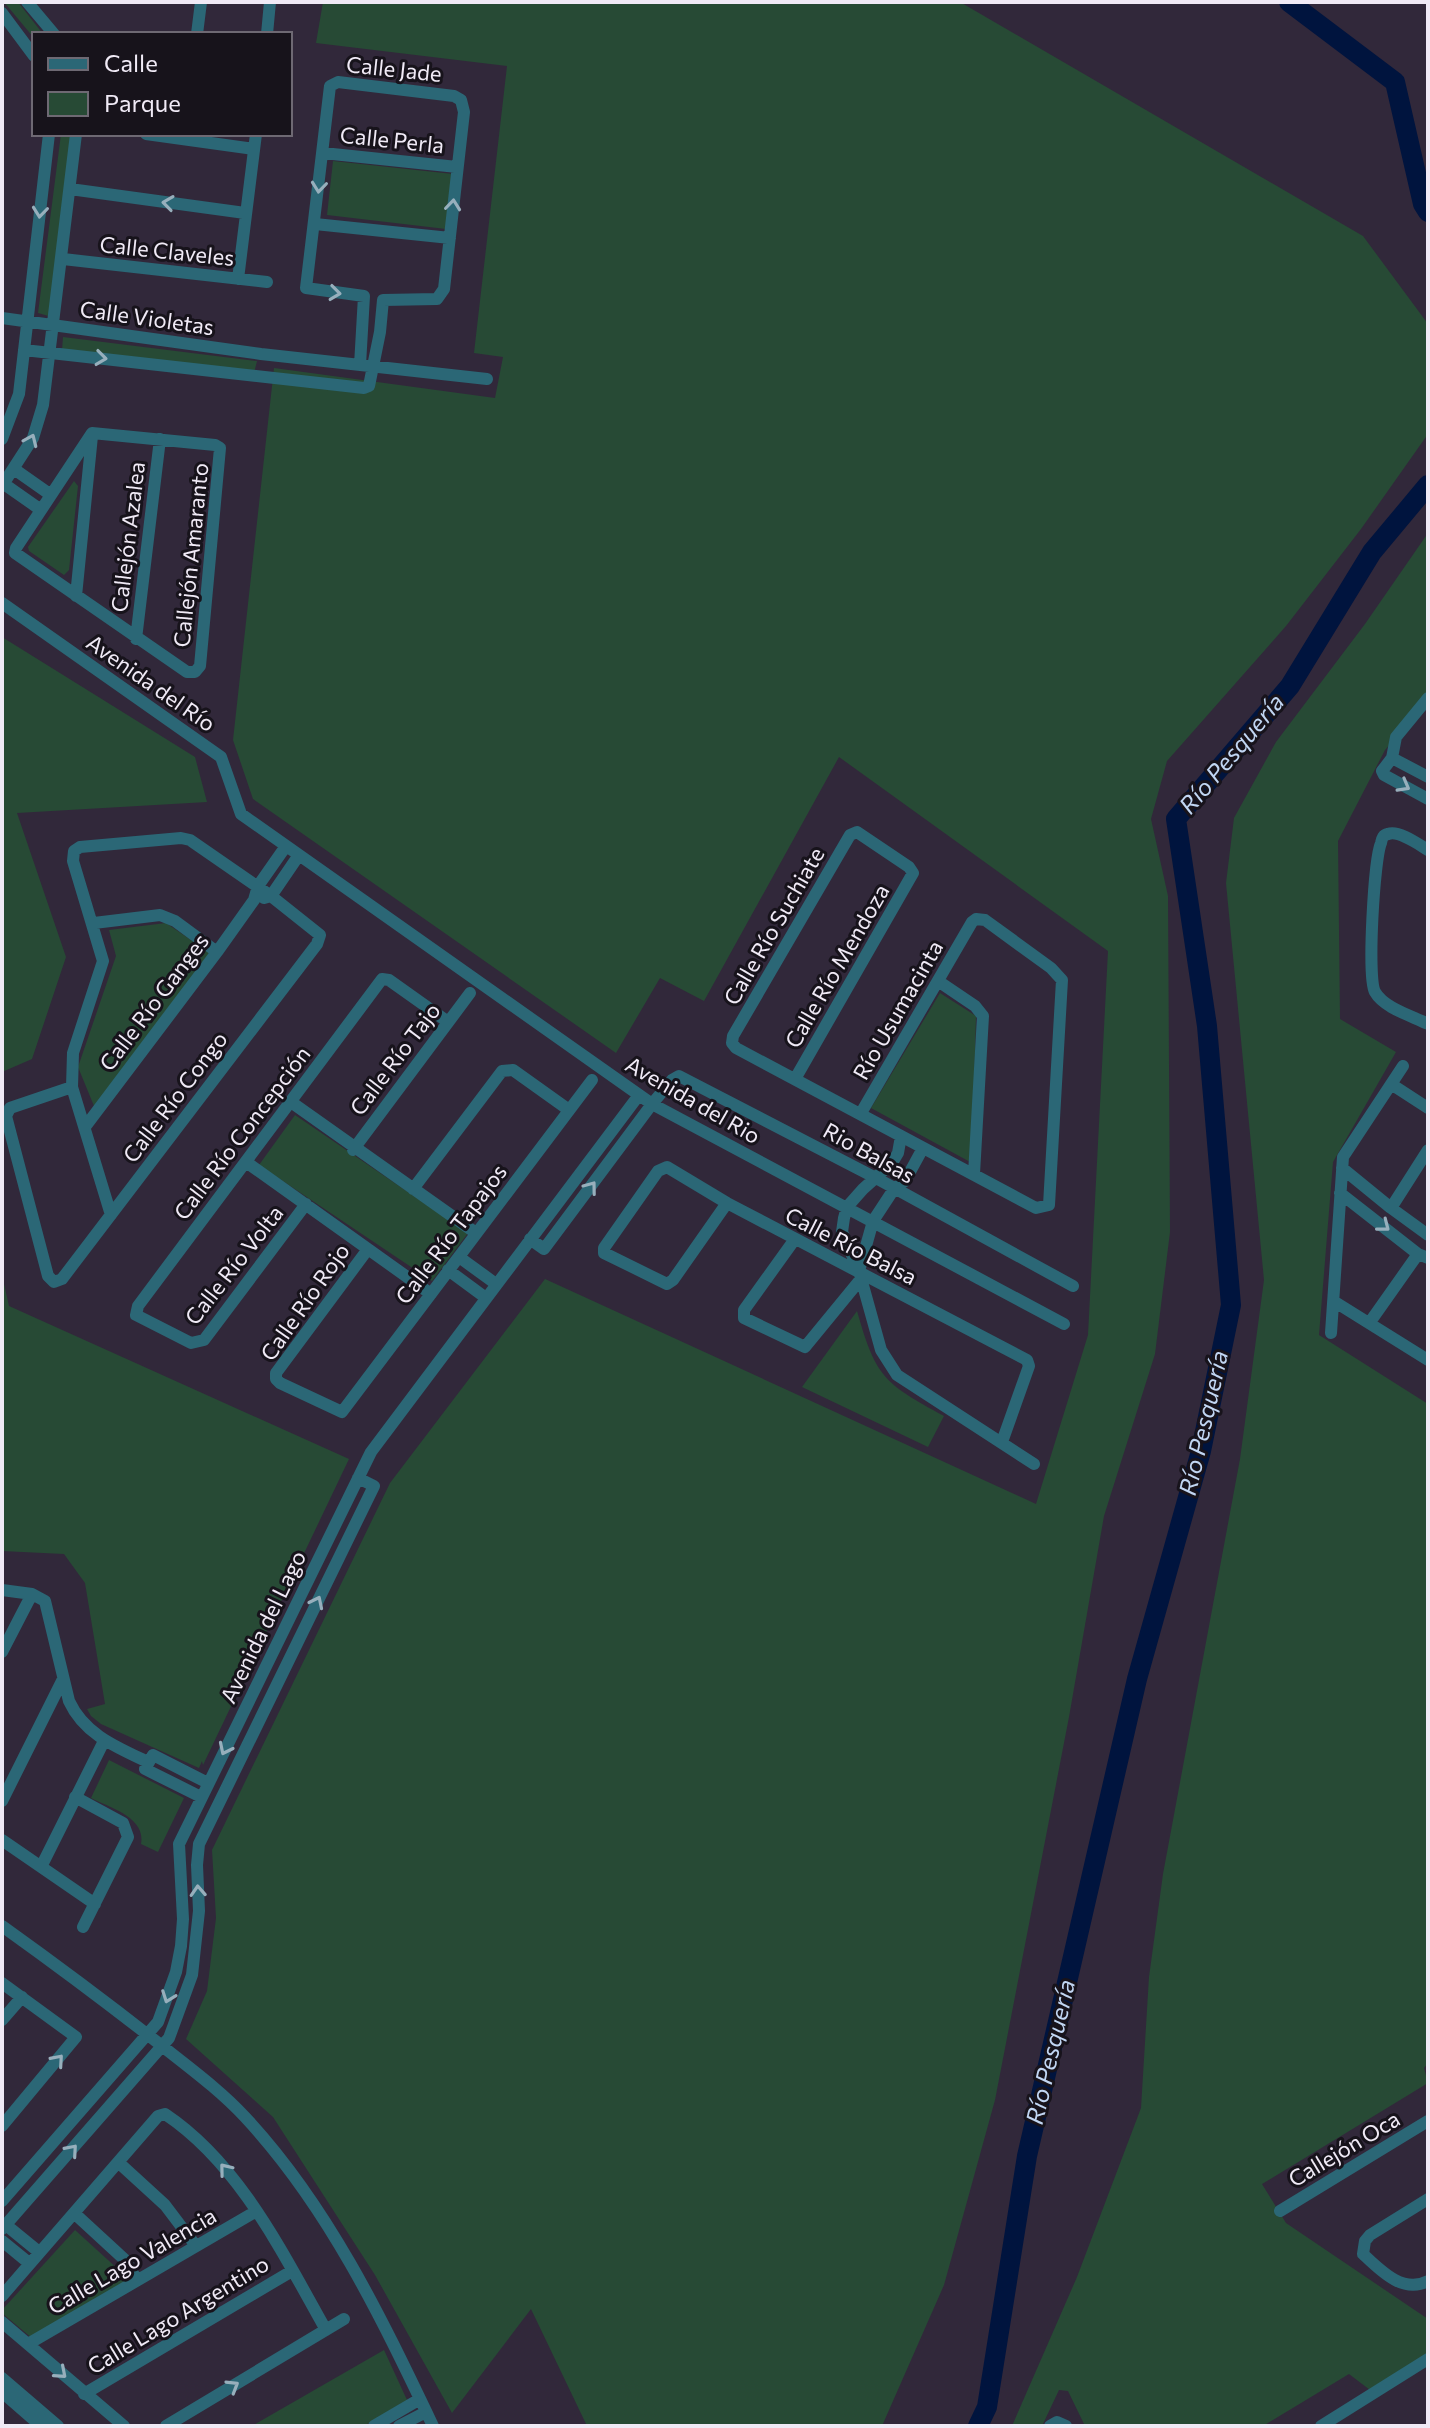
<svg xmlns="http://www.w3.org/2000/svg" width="1430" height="2428" viewBox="0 0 1430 2428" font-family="Commissioner,sans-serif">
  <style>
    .green { fill: #274a35 }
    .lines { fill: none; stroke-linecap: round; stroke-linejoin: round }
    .river { stroke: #00143e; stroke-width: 20 }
    .minor { stroke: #2b6776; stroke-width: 12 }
    .oneway { stroke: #97afbc }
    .labels { text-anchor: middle; stroke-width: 6; stroke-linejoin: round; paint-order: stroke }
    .street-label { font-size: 22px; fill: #f0eaf6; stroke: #17131b }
    .water-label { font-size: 24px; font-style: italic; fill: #c1d6f3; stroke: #17131b }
  </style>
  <rect width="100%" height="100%" fill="#31283a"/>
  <path class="green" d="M 4,2 L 18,2 L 43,34 L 34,34 L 34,38 Z
    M 323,2 L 960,2 L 1363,236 L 1428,324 L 1428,434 L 1361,529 L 1286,626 L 1167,761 L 1151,819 L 1168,896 L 1170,1232 L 1155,1354 L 1104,1516 L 1069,1717 L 995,2100 L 944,2285 L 882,2426 L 587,2426 L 531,2309 L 452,2413 L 375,2275 L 273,2117 L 186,2039 L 207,1991 L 216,1918 L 212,1850 L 390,1483 L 545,1279 L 1036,1504 L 1088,1335 L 1108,951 L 839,757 L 704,1001 L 660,978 L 616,1053 L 253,799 L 233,740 L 274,368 L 495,398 L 503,357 L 474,353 L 507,66 L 316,43 Z
    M 61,134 L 71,134 L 52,317 L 38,313 Z
    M 333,161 L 453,174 L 446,229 L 327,215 Z
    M 63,337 L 257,361 L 254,373 L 62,350 Z
    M 74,481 L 78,486 L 69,570 L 64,575 L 29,551 L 28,547 Z
    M 1428,533 L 1428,703 L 1385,750 L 1338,841 L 1340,1019 L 1396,1052 L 1333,1162 L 1319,1335 L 1428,1404 L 1428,2063 L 1424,2068 L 1428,2083 L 1262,2184 L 1286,2223 L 1428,2319 L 1428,2353 L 1370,2390 L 1349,2374 L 1263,2426 L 1085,2426 L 1068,2391 L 1059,2390 L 1042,2426 L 1012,2426 L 1077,2277 L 1141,2108 L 1149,1977 L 1163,1874 L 1240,1459 L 1264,1280 L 1226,883 L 1234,818 L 1276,742 L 1365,624 Z
    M 2,637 L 195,757 L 207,802 L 17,813 L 66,957 L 32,1059 L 2,1072 Z
    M 166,923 L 210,953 L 94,1106 L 78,1067 L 116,956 L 109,930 Z
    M 940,993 L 976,1016 L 972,1163 L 871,1108 Z
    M 295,1115 L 468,1233 L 432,1281 L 259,1165 Z
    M 2,1275 L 9,1306 L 349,1459 L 203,1765 L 202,1761 L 199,1768 L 101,1724 L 91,1716 L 87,1709 L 105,1704 L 85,1583 L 64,1554 L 2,1551 Z
    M 857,1311 C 876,1378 884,1383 944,1416 L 928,1447 L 802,1387 Z
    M 109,1760 L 184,1798 L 158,1852 L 141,1844 C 146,1817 110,1808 91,1798 Z
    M 75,2230 L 130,2280 L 33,2339 L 2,2313 L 2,2310 Z
    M 384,2350 L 407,2400 L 364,2426 L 252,2426 Z"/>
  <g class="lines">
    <path class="river" d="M 1289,2 L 1395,82 L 1423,204 L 1428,212
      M 978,2426 L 987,2407 L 1027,2156 L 1137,1679 L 1201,1451 L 1231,1305 L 1207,1026 L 1176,819 L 1290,686 L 1372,552 L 1428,485"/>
    <path class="minor" d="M 27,2 L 54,34
      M 2,13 L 34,56
      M 197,34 L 201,2
      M 267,34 L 270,2
      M 146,134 L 254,149
      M 323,153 L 457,167
      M 70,189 L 245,213
      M 315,224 L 450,238
      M 63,259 L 267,282
      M 238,279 L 256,134
      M 2,318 L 261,354 L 487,379
      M 24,350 L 364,388 L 369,386 L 380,332 L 383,300 L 437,299 L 444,289 L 464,112 L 461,100 L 454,96 L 338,82 L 330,86 L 306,288 L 364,296 L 360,365
      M 92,433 L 215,445 L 220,448 L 200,666 L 195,672 L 187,672 L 15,553 L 16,548 Z
      M 2,439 L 19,394 L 49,134
      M 14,469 L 51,495
      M 4,484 L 41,510
      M 2,486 L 33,438 L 43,405 L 76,134
      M 76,596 L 92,436
      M 2,603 L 221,757 L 241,814 L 652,1104 L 1064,1324
      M 136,639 L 160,439
      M 1392,758 L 1396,737 L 1428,698
      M 1392,758 L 1382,771 L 1384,775 L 1428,799
      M 1392,758 L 1428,777
      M 1428,850 C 1418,844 1399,830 1388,834 C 1383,835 1382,838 1381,843 C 1374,860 1367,978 1375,992 C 1384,1008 1412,1016 1428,1024
      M 264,898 L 271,896 L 299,855
      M 94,923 L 160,915 L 175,921 L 217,952
      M 938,981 L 975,1006 L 983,1016 L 974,1174
      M 795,1079 L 913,873 L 909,867 L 857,832 L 850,835 L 733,1036 L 732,1043 L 736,1048 L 1036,1208 L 1049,1205 L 1062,980 L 1051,968 L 985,920 L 976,919 L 972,922 L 861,1113
      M 1391,1084 L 1428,1108
      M 72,1087 L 10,1108 L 6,1116 L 48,1276 L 54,1282 L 62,1279 L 317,944 L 320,935 L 271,896 L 190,840 L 181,838 L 80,847 L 74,851 L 73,861 L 103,961 L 73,1053 L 72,1087 L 111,1215
      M 291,1102 L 476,1233
      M 85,1127 L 217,952 L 254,900 L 258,886 L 286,846
      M 901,1136 L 898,1153 L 892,1163 L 863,1189 L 847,1207 L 844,1218 L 842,1232 L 859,1271 L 881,1350 L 897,1375 L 1034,1464
      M 353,1150 L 470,993
      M 246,1162 L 431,1294
      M 1342,1168 L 1391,1208 L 1428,1235
      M 413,1189 L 502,1071 L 513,1070 L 569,1110
      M 1340,1193 L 1418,1254 L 1428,1258
      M 727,1203 L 673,1280 L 667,1284 L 604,1253 L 604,1248 L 658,1171 L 667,1167 L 727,1203 L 1027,1360 L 1029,1366 L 1002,1442
      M 306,1204 L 204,1340 L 191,1343 L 136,1315 L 138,1306 L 382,979 L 389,980 L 448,1022
      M 1391,1208 L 1428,1150
      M 530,1239 L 544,1249 L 652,1104 L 672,1080 L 679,1076 L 876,1178 L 1073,1286
      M 795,1239 L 744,1310 L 744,1318 L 805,1347 L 860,1280
      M 368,1249 L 276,1373 L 276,1379 L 280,1383 L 342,1412 L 592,1080
      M 459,1257 L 496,1284
      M 448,1270 L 486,1298
      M 859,1271 L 873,1221 L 894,1189 L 905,1181 L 923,1148
      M 1335,1302 L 1428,1360
      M 1370,1322 L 1418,1254
      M 1331,1333 L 1343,1157 L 1403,1066
      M 2,1590 L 32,1594 L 45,1601 L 69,1701 C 84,1734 116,1747 148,1762
      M 2,1652 L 32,1594
      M 75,1797 L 123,1823 L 128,1837 L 83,1927
      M 201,1797 L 145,1769 L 153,1755 L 208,1783
      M 2,1801 L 63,1679
      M 2,1840 L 95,1904
      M 41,1867 L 104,1741
      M 2,1926 C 55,1964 106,2002 157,2042 C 187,2066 219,2089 245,2117 C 328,2206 381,2317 433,2426
      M 2,1983 L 76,2037 L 2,2126
      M 2,2020 L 22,1997
      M 118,2162 L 165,2205 L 196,2246
      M 1428,2199 L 1370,2235 L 1365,2241 L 1363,2254 C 1381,2271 1403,2294 1428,2281
      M 2,2201 L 158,2022 L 176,1972 L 181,1946 L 183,1919 L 179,1844 L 371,1452 L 639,1095
      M 1280,2211 L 1428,2121
      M 74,2213 L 124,2259 L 137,2280
      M 6,2225 L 39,2252
      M 2,2229 L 169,2038 L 192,1975 L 199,1911 L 197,1865 L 199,1844 L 374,1486 L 358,1478
      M 2,2241 L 29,2263
      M 2,2296 L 158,2116 L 165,2114 C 240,2164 283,2254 326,2330
      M 2,2322 L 124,2426
      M 28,2344 L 255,2212
      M 2,2378 L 58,2426
      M 2,2392 L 41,2426
      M 84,2394 L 292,2271
      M 166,2426 L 344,2319
      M 374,2426 L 420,2399
      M 399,2426 L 426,2412
      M 1050,2426 L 1057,2422 L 1066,2426
      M 1321,2426 L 1428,2359"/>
  </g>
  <defs><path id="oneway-chevron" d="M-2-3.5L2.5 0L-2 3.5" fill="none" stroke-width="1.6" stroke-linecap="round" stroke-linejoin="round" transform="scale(2)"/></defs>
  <g class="oneway">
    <use href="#oneway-chevron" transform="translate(319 187) rotate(96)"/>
    <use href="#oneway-chevron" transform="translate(168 203) rotate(-172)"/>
    <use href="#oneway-chevron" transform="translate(453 205) rotate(-84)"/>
    <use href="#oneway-chevron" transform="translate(40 212) rotate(96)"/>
    <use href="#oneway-chevron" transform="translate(335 293) rotate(7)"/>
    <use href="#oneway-chevron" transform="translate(101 358) rotate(7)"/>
    <use href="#oneway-chevron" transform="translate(31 440) rotate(-66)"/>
    <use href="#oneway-chevron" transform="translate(1404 786) rotate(29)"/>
    <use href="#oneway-chevron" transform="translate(591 1187) rotate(-53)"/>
    <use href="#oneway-chevron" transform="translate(1384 1226) rotate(38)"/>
    <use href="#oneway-chevron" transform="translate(317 1602) rotate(-64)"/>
    <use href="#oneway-chevron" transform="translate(225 1749) rotate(116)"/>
    <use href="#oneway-chevron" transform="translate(198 1891) rotate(-93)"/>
    <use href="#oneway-chevron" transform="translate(168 1997) rotate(110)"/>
    <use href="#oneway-chevron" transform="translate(58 2060) rotate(-49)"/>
    <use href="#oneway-chevron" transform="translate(72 2150) rotate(-49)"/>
    <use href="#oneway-chevron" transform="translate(225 2169) rotate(-129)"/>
    <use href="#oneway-chevron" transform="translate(61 2373) rotate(41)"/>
    <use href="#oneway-chevron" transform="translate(233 2386) rotate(-31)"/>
  </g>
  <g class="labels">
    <g class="street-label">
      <text transform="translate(394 69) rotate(6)" y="8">Calle Jade</text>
      <text transform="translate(392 140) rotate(6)" y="8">Calle Perla</text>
      <text transform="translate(167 251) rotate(6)" y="8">Calle Claveles</text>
      <text transform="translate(147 318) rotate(8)" y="8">Calle Violetas</text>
      <text transform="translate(128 537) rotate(-83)" y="8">Callejón Azalea</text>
      <text transform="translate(191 555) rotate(-84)" y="8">Callejón Amaranto</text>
      <text transform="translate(151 683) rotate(35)" y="8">Avenida del Río</text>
      <text transform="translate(774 926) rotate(-60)" y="8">Calle Río Suchiate</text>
      <text transform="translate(837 966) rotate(-60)" y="8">Calle Río Mendoza</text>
      <text transform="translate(154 1002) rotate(-53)" y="8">Calle Río Ganges</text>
      <text transform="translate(898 1010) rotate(-60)" y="8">Río Usumacinta</text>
      <text transform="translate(395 1059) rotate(-53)" y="8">Calle Río Tajo</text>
      <text transform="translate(175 1097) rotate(-53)" y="8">Calle Río Congo</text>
      <text transform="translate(693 1100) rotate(30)" y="8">Avenida del Rio</text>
      <text transform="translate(242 1133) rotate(-53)" y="8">Calle Río Concepción</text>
      <text transform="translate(869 1153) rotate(29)" y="8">Rio Balsas</text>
      <text transform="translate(451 1234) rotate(-53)" y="8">Calle Río Tapajos</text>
      <text transform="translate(851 1246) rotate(27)" y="8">Calle Río Balsa</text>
      <text transform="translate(234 1265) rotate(-52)" y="8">Calle Río Volta</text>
      <text transform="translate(305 1302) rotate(-55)" y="8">Calle Río Rojo</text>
      <text transform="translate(263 1627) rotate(-64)" y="8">Avenida del Lago</text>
      <text transform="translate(1344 2149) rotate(-31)" y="8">Callejón Oca</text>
      <text transform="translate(132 2261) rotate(-30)" y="8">Calle Lago Valencia</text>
      <text transform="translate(178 2315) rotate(-31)" y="8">Calle Lago Argentino</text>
    </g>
    <g class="water-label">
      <text transform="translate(1232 754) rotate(-50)" y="8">Río Pesquería</text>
      <text transform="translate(1204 1423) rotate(-77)" y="8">Río Pesquería</text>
      <text transform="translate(1051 2052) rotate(-77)" y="8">Río Pesquería</text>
    </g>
  </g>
  <rect width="1430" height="2428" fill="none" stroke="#f0eaf6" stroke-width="8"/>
  <rect x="32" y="32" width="260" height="104" fill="#17131b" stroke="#6e6973" stroke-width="2"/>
  <rect x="48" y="58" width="40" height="12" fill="#2b6776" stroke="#6e6973" stroke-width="2"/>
  <text x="104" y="72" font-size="24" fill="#f0eaf6">Calle</text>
  <rect x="48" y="92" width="40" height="24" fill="#274a35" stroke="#6e6973" stroke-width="2"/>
  <text x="104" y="112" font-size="24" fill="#f0eaf6">Parque</text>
</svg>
